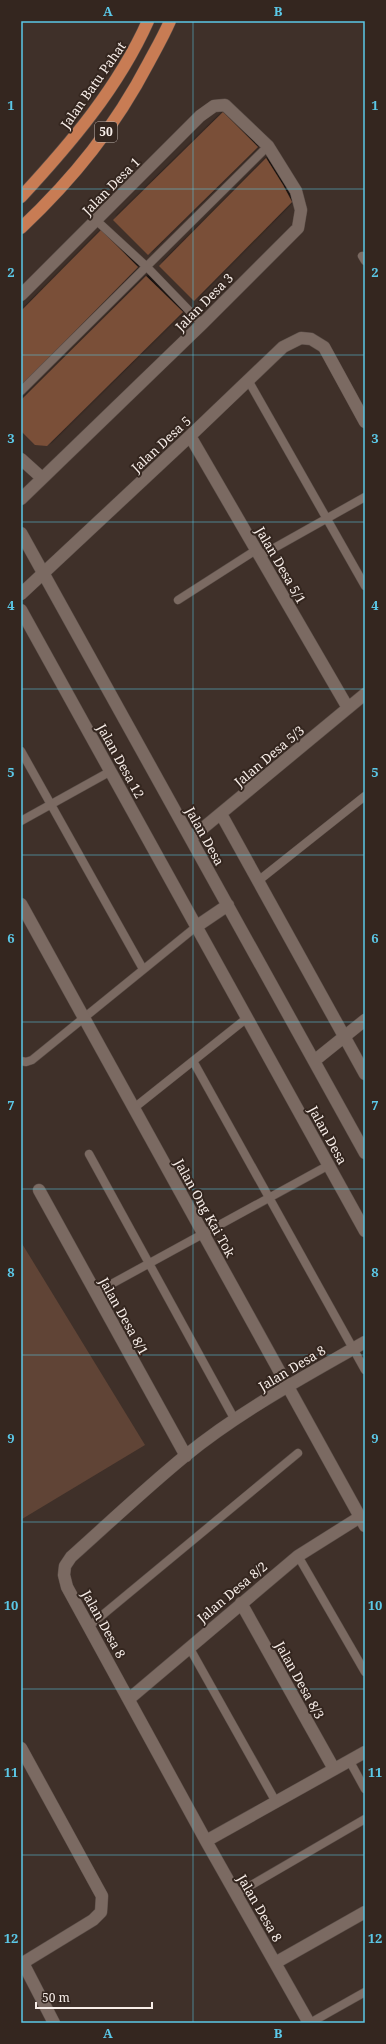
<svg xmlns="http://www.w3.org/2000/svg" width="386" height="2044" viewBox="0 0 386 2044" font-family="'Noto Serif',serif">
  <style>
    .green { fill: #604436 }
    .building { fill: #7a4f39; filter: url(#shadow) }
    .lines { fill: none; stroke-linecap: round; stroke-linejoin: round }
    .service-casing { stroke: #5c4f49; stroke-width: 9 }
    .minor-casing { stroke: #5c4f49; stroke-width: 13 }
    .trunk-casing { stroke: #5c4f49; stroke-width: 13 }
    .service { stroke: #7b6a62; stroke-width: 8 }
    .minor { stroke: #7b6a62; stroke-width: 12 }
    .trunk { stroke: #c87c54; stroke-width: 12 }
    .grid { fill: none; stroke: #5bc8e7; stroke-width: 1; stroke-opacity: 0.55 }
    .labels { text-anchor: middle; stroke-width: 4; stroke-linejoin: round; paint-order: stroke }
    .shield { fill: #34261f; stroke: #bcb1ac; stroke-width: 1 }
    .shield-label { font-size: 12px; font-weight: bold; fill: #f7ede8 }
    .street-label { font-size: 13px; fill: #f7ede8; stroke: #34261f }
    .neatline { fill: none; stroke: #5bc8e7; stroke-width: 1.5 }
    .grid-label { font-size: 13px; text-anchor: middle; font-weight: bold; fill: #5bc8e7 }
  </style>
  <defs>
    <filter id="shadow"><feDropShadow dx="3.5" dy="-3.5" stdDeviation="1" flood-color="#0009"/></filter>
  </defs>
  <rect width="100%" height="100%" fill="#3f3029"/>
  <path class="green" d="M 21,1242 L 145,1445 L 22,1519 L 21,1518 Z"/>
  <path class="building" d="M 223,112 L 258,147 L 148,255 L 113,220 Z
    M 266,158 L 283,185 L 292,202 L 194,301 L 159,266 Z
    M 101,230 L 138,267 L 21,386 L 21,311 Z
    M 146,276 L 183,312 L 47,446 L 35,445 L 21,431 L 21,400 Z"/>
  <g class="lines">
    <defs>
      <path id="service" d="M 97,221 L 147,267 L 202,324
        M 362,256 L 365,261
        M 248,380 L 365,586
        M 21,391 L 268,146
        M 260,556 L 365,497
        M 178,600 L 256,550
        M 21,751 L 143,969
        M 21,821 L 111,771
        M 258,881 L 365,796
        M 21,1061 L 26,1062 L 32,1060 L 197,926
        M 193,1061 L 365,1370
        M 134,1108 L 247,1018
        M 89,1154 L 235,1420
        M 95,1293 L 329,1165
        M 298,1556 L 365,1672
        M 88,1627 L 298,1453
        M 189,1647 L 276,1802
        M 349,1760 L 365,1789
        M 236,1894 L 365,1819
        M 310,2023 L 365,1992"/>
      <path id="minor" d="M 21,295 L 200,116 L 214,106 L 225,105 L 268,146 L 296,191 L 301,210 L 298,228 L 202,324 L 21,499
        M 190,436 L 348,708
        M 21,459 L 42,478
        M 21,533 L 365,1153
        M 21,594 L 190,436 L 283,347 L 301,338 L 311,339 L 324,347 L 365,422
        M 21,610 L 365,1231
        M 221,814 L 365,1074
        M 191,838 L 365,694
        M 21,904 L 365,1526
        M 197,926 L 228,905
        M 314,1061 L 365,1020
        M 39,1190 L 186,1456
        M 241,1603 L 334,1769
        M 129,1699 L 298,1556 L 360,1517
        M 21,1748 L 102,1896 L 101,1912 L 93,1920 L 21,1964
        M 206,1841 L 365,1752
        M 23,1963 L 54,2023
        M 275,1963 L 365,1912
        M 309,2023 L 206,1841 L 67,1587 L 64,1575 L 65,1566 L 71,1557 C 109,1523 146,1488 185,1456 C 240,1411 304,1377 365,1342"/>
      <path id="trunk" d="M 21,197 C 70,144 118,88 148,21
        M 21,228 C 74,178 115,127 149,62 C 156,49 164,35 170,21"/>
    </defs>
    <use href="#service" class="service-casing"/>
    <use href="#minor" class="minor-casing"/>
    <use href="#trunk" class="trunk-casing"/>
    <use href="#service" class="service"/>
    <use href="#minor" class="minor"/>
    <use href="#trunk" class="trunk"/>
  </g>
  <path class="grid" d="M 193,21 L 193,2023M 21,189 L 365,189M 21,355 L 365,355M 21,522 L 365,522M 21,689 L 365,689M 21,855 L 365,855M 21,1022 L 365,1022M 21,1189 L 365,1189M 21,1355 L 365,1355M 21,1522 L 365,1522M 21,1689 L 365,1689M 21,1855 L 365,1855"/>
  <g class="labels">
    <rect class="shield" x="95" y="122" width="22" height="20" rx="3"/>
    <g class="shield-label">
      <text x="106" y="136">50</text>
    </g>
    <g class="street-label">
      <text transform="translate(93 85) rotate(-55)" y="5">Jalan Batu Pahat</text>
      <text transform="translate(111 186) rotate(-45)" y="5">Jalan Desa 1</text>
      <text transform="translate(204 302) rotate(-45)" y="5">Jalan Desa 3</text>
      <text transform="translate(161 444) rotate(-43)" y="5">Jalan Desa 5</text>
      <text transform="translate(281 565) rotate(60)" y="5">Jalan Desa 5/1</text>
      <text transform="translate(269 756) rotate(-40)" y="5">Jalan Desa 5/3</text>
      <text transform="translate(121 761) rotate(61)" y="5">Jalan Desa 12</text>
      <text transform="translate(205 836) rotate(61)" y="5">Jalan Desa</text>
      <text transform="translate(328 1135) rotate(61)" y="5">Jalan Desa</text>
      <text transform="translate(205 1208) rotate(61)" y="5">Jalan Ong Kai Tok</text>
      <text transform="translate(124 1316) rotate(61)" y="5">Jalan Desa 8/1</text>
      <text transform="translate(292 1368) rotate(-31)" y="5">Jalan Desa 8</text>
      <text transform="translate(232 1592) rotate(-40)" y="5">Jalan Desa 8/2</text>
      <text transform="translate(104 1624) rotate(61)" y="5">Jalan Desa 8</text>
      <text transform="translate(300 1680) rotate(61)" y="5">Jalan Desa 8/3</text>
      <text transform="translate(260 1908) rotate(60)" y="5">Jalan Desa 8</text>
    </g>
  </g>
  <rect width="386" height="2044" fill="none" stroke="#34261f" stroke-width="44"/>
  <path d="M36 2002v6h116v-6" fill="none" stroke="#f7ede8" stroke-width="2"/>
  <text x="42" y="2002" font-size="12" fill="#f7ede8" stroke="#34261f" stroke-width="3" paint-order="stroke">50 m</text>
  <rect x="22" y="22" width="342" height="2000" class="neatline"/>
  <g class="grid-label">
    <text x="108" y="16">A</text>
    <text x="278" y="16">B</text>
    <text x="11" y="110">1</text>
    <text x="375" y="110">1</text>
    <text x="11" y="277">2</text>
    <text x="375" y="277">2</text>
    <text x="11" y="443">3</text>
    <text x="375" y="443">3</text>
    <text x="11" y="610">4</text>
    <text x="375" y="610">4</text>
    <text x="11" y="777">5</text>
    <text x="375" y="777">5</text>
    <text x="11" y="943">6</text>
    <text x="375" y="943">6</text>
    <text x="11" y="1110">7</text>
    <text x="375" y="1110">7</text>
    <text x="11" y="1277">8</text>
    <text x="375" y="1277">8</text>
    <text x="11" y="1443">9</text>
    <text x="375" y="1443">9</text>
    <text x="11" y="1610">10</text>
    <text x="375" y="1610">10</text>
    <text x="11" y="1777">11</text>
    <text x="375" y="1777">11</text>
    <text x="11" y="1943">12</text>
    <text x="375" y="1943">12</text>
    <text x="108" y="2038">A</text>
    <text x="278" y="2038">B</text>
  </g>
</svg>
